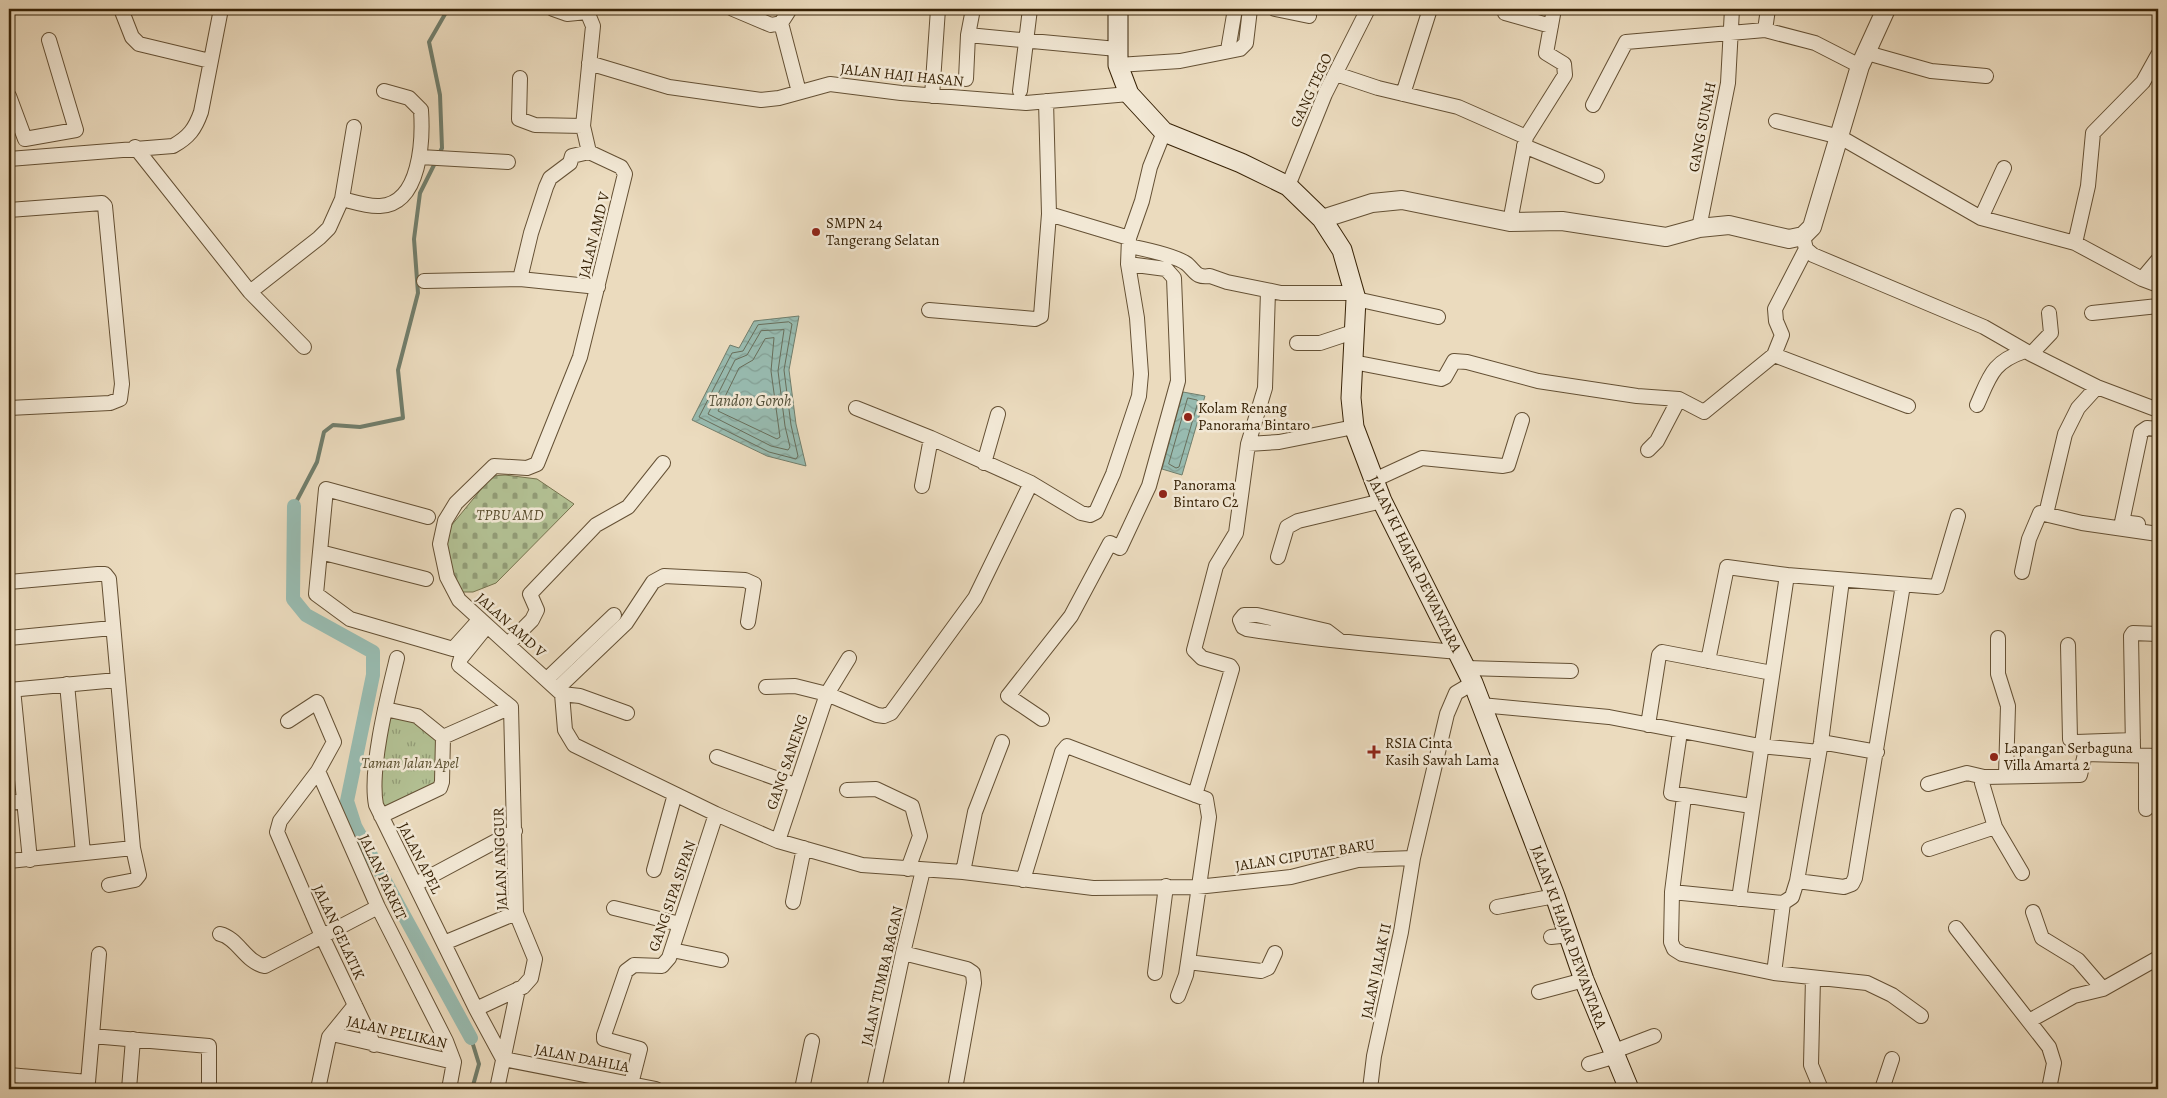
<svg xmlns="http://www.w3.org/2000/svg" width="2167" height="1098" viewBox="0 0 2167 1098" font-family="Alegreya,serif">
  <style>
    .cemetery { fill: url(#cemetery-stones); stroke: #75724d }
    .park { fill: url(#park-tufts); stroke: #75724d }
    .water { fill: url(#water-waves); stroke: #717e6c }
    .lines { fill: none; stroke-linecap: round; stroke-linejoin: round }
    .shore { stroke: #686e5b; stroke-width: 1 }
    .stream { stroke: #717e6c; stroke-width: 4 }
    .canal { stroke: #98bbb0; stroke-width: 14 }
    .minor-casing { stroke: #645034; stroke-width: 16 }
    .tertiary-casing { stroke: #645034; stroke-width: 20 }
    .secondary-casing { stroke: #372206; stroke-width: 21 }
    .minor { stroke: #f2e8d5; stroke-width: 14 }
    .tertiary { stroke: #f2e8d5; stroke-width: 18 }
    .secondary { stroke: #f2e8d5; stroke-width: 19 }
    .poi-dot { fill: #8f2418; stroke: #f2e8d5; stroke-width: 2 }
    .labels { text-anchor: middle; stroke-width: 5; stroke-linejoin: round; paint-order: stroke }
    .street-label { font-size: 15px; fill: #372206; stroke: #f2e8d5 }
    .poi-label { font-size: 15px; fill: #372206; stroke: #f2e8d5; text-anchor: start }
    .park-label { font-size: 15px; font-style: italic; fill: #564a2a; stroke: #f2e8d5 }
    .water-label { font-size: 16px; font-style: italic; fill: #545039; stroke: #f2e8d5 }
  </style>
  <defs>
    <pattern id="cemetery-stones" width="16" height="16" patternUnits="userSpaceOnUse" patternTransform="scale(1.25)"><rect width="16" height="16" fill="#b3c194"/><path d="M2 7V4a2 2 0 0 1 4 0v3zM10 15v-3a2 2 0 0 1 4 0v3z" fill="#929c77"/></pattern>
    <pattern id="park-tufts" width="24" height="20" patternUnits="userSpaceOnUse" patternTransform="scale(1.25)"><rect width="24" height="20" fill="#b3c194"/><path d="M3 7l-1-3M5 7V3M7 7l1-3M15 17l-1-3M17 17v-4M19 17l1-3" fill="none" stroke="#929c77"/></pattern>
    <pattern id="water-waves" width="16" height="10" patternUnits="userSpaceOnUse" patternTransform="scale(1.25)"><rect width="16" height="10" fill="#98bbb0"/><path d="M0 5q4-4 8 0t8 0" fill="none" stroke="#84a096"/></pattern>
  </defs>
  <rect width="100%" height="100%" fill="#ebdbbe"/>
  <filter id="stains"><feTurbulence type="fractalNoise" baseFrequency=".004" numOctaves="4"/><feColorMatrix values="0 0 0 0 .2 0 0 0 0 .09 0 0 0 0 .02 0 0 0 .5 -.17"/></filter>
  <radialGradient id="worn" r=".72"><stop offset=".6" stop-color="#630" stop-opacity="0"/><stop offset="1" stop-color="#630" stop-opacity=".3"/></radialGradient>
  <path class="cemetery" d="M 505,475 L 537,479 L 574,504 L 496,583 L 473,592 L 458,592 L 447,560 L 446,532 L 492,476 Z"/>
  <path class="park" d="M 385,709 L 443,737 L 442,782 L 381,816 L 376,768 Z"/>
  <path class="water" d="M 799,316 L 789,370 L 796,424 L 806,466 L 767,456 L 692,420 L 730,345 L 739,348 L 754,321 Z
    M 1183,392 L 1205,396 L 1182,475 L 1162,469 Z"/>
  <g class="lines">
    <path class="shore" d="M 789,322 L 792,324 L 784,370 L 791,425 L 798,456 L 796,459 L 769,452 L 699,417 L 732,353 L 743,351 L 758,325 Z
      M 784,330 L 778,371 L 785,426 L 790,447 L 788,450 L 771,446 L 708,414 L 735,360 L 747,355 L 761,331 Z
      M 774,338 L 771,371 L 780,437 L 777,439 L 718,411 L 739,368 L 753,360 L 765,339 Z
      M 1188,398 L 1197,400 L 1198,402 L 1179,467 L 1176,468 L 1169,464 Z"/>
    <path class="stream" d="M 439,154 L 442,148 L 440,95 L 429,42 L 448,9
      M 294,506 L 317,462 L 324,432 L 333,425 L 360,427 L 403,418 L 398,370 L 418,293 L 414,239 L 420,193 L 436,161
      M 471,1038 L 479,1064 L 472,1089"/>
    <path class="canal" d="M 294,506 L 293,599 L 306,615 L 373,652 L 373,675 L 347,801 L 355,826 L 471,1038"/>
    <defs>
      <path id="minor" d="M 121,9 L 132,37 L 139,44 L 210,61
        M 553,9 L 567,14 L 587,12
        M 586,9 L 593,26 L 583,126 L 589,152 L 621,167 L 625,174 L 580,357 L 537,464 L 527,468 L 494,466 L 456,503 L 445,521 L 440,544 L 447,577 L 459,600 L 562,694 L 565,730 L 574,745 L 716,814 L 778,841 L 862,865 L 963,872 L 1093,888 L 1197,887 L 1291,877 L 1358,860 L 1413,858 L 1447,714 L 1456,693 L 1473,683
        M 733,9 L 771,25 L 781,23
        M 790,9 L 781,23 L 799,92
        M 1275,9 L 1309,16
        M 1505,13 L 1551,26
        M 1765,30 L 1768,9
        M 968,35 L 1117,49
        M 1228,50 L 1235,9
        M 1867,53 L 1931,71 L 1986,76
        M 589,63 L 669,87 L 761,100 L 779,98 L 830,84 L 901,93 L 1026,103 L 1129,94
        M 1118,65 L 1180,61 L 1240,49 L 1246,43 L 1250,9
        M 1336,74 L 1378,88 L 1458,107 L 1526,137
        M 520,78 L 519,119 L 535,125 L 583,126
        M 966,79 L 968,35 L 973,9
        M 1020,91 L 1030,9
        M 1403,94 L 1430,9
        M 9,96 L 25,139 L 76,130 L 49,40
        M 932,96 L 938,9
        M 1593,105 L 1626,42 L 1765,30 L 1815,43 L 1860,66
        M 1776,121 L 1840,137 L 1981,218 L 2075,243 L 2142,279 L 2158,285
        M 1524,146 L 1597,176
        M 135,147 L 250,292 L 319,238 L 329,228 L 342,199 C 354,202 368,207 380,206 C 421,204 423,139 421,110 L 409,98 L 384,91
        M 420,157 L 508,162
        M 9,159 L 173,146 C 189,137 195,129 201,112 L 221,9
        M 1288,186 L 1325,94 L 1368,9
        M 342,199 L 354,127
        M 9,210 L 102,203 L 105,206 L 122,384 L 120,399 L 110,403 L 9,408
        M 1049,214 L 1129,238
        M 1981,218 L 2004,168
        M 1510,222 L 1526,137 L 1565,75 L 1564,64 L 1546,53 L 1554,9
        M 1699,228 L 1728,83 L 1732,9
        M 1804,241 L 1806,249 L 1813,255 L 1984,327 L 2031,354 L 2097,387 L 2158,410
        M 2075,243 L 2088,186 L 2093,133 L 2143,82 L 2158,55
        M 1129,246 C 1144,249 1175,255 1187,264 C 1196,272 1196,278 1210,276 L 1227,282 L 1281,293 L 1354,293
        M 520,279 L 531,233 L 546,187 L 550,178 L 570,163 L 572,156 L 589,152
        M 2142,279 L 2158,260
        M 424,281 L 520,279 L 598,287
        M 250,292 L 304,347
        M 1356,299 L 1438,317
        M 929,310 L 1035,319 L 1041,316 L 1049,214 L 1046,101
        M 2092,313 L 2158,306
        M 1297,343 L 1320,343 L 1356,331
        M 2031,354 L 2051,333 L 2049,313
        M 1774,355 L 1908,406
        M 1353,362 L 1441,379 L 1445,377 L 1454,361 L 1467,362 L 1538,381 L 1637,396 L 1679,399 L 1704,412 L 1774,355 L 1782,335 L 1776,321 L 1775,309 L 1806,249
        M 1977,405 C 1990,376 1992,362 2025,351
        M 856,408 L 931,438
        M 1248,444 L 1279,442 L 1354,427
        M 1648,450 L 1657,441 L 1679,399
        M 984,463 L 998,414
        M 1372,481 L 1422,458 L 1503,466 L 1508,465 L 1522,420
        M 922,486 L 931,438 L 1031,483 L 1081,513 L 1090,515 L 1096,512 L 1113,474 L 1139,396 L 1141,374 L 1137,318 L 1128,264 L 1129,238 L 1142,201 L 1150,167 L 1164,132
        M 2046,514 L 2065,434 L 2078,408 L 2097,387
        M 428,517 L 326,489 L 316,594 L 350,619 L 453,649 L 480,619
        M 2138,524 L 2122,522 L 2141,432 L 2147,428 L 2158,429
        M 320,552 L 426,579
        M 1278,557 L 1287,527 L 1298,521 L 1382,501
        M 2022,572 L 2029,539 L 2040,513 L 2082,523 L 2158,534
        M 9,582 L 98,574 L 105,574 L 109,579 L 133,848 L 139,875 L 135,880 L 109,885
        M 487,626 L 461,658 L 459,665 L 511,707
        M 9,638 L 112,628
        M 1998,638 L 1998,674 L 2008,706 L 2006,775
        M 1340,641 L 1327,631 L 1257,615 L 1244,615 L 1240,620 L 1243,627 L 1247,629 C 1317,640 1388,646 1459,652
        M 508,644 L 532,620 L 537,610 L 530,594 L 596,525 L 628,507 L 663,463
        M 2068,645 L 2070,739 L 2076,742 L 2133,740
        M 397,658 C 388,695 369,769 376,805 L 476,1009 L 503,1059
        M 1708,661 L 1727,567 L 1787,575 L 1937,587 L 1958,516
        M 1467,668 L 1571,671
        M 547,679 L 614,615
        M 67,684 L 83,853
        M 766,687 L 795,686 L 827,694 L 849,658
        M 558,688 L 626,623 L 653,582 L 664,576 L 745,580 L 754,584 L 748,622
        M 13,689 L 30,860
        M 9,690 L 117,680
        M 562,694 L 580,696 L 627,713
        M 1481,705 L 1609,717 L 1760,746 L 1819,752
        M 1042,719 L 1008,696 L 1071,616 L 1110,543 L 1120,548 L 1149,486 L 1178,381 L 1174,278 L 1166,269 L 1128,264
        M 288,721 L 317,702 L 334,742 L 318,771 L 280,821 L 277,832 L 322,936 L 374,1045
        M 1648,725 L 1659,655 L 1662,652 L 1772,673
        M 1680,732 L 1671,793 L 1751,806
        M 443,737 L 511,707
        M 1821,742 L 1877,752
        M 2133,748 L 2131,636 L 2133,633 L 2158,634
        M 717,757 L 795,785
        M 318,771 L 378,907 L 446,1041 L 454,1062 L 449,1089
        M 1984,777 L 1982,783 L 1995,827 L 2022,873
        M 1928,784 L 1967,773 L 1984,777 L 2080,775 L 2085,754 L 2158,756
        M 847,790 L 876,789 L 912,806 L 920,836 L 908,869
        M 1195,795 L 1232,669 L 1230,666 L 1202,658 L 1194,650 L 1216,566 L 1236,533 L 1248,444 L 1265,388 L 1268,291
        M 1684,797 L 1672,892 L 1671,942 L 1674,949 L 1682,954 L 1774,973 L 1783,903
        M 9,803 L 24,801
        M 2146,809 L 2146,756
        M 381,816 L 440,788 L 442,782 L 443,737 L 417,716 L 385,709
        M 778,841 L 827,694 L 877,715 L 884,716 L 891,713 L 975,598 L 1031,483
        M 1929,849 L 1995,827
        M 9,861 L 133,848
        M 654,870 L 675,794
        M 963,872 L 975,812 L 1002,742
        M 1023,880 L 1062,752 L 1067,746 L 1206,799 L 1209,817 L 1188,962 L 1186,975 L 1178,996
        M 1797,881 L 1844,887 L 1852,884 L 1855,878 L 1903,585
        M 416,884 L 515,831
        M 1672,892 L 1783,903 L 1792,897 L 1797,881 L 1821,742 L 1842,580
        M 1739,899 L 1787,575
        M 793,902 L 804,848
        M 1497,907 L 1555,896
        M 614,908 L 680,924
        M 2033,912 L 2042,938 L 2078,960 L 2103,989
        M 1956,928 L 2049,1047 L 2054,1063 L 2049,1089
        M 220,934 C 238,938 246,963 265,966 L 378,907
        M 1551,937 L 1570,935
        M 444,943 L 516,913
        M 672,950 L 721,960
        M 903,953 L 967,969 L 973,973 L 974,983 L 955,1089
        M 1188,962 L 1261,971 L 1268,968 L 1275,953
        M 1155,973 L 1166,886
        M 1774,973 L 1867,983 L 1892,995 L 1921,1016
        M 1813,978 L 1811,1065 L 1821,1089
        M 1539,992 L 1584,980
        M 476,1009 L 523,987 L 531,978 L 535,959 L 516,913 L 511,707
        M 2029,1021 L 2074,996 L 2103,989 L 2158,958
        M 332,1034 L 454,1062
        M 92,1036 L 209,1046 L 209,1089
        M 1612,1052 L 1654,1036
        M 503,1059 L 656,1089
        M 1589,1064 L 1613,1057
        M 9,1075 L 88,1082 L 99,954
        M 631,1084 L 640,1049 L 604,1039 L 604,1035 L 626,971 L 634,965 L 662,966 L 669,958 L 716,814
        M 129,1089 L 133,1039
        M 318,1089 L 329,1037 L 355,1005
        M 497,1089 L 518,989
        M 802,1089 L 812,1041
        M 874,1089 L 903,953 L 923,870
        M 1370,1089 L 1374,1056 L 1401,932 L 1413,858
        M 1882,1089 L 1892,1059"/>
      <path id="tertiary" d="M 1322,219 L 1372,203 L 1402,200 L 1510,222 L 1562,221 L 1666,237 L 1699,228 L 1729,225 L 1789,239 L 1803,236 L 1812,227 L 1860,66 L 1886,9"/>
      <path id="secondary" d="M 1118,9 L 1118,65 L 1129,94 L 1164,132 L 1241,163 L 1288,186 L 1322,219 L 1342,250 L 1356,299 L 1351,398 L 1354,427 L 1382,501 L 1473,683 L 1555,896 L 1584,980 L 1629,1089"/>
    </defs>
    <use href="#minor" class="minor-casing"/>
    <use href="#tertiary" class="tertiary-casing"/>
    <use href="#secondary" class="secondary-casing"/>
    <use href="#minor" class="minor"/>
    <use href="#tertiary" class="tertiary"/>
    <use href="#secondary" class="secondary"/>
  </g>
  <g class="poi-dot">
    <circle cx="816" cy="232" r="5"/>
    <circle cx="1188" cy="417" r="5"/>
    <circle cx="1163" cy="494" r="5"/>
    <path d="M1371.5 744.5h5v5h5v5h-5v5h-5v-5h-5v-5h5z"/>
    <circle cx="1994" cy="757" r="5"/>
  </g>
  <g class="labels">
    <g class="street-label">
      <text transform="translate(902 75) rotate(6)" y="5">JALAN HAJI HASAN</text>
      <text transform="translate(1311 90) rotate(-65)" y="5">GANG TEGO</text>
      <text transform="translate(1702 127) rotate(-79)" y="5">GANG SUNAH</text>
      <text transform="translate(594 235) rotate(-76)" y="5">JALAN AMD V</text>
      <text transform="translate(1415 564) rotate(64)" y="5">JALAN KI HAJAR DEWANTARA</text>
      <text transform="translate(511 625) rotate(42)" y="5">JALAN AMD V</text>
      <text transform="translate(787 762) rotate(-71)" y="5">GANG SANENG</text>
      <text transform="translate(1305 855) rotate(-9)" y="5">JALAN CIPUTAT BARU</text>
      <text transform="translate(420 858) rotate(63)" y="5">JALAN APEL</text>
      <text transform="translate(500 859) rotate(-92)" y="5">JALAN ANGGUR</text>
      <text transform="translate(383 877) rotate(65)" y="5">JALAN PARKIT</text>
      <text transform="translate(672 896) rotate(-71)" y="5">GANG SIPA SIPAN</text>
      <text transform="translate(339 932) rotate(65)" y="5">JALAN GELATIK</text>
      <text transform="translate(1569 937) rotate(70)" y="5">JALAN KI HAJAR DEWANTARA</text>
      <text transform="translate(1376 971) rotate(-78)" y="5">JALAN JALAK II</text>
      <text transform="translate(882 976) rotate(-77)" y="5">JALAN TUMBA BAGAN</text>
      <text transform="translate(397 1032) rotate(13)" y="5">JALAN PELIKAN</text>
      <text transform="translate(582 1058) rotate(11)" y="5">JALAN DAHLIA</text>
    </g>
    <g class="poi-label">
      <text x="826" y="228">SMPN 24<tspan x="826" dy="17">Tangerang Selatan</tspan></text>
      <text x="1198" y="413">Kolam Renang<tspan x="1198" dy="17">Panorama Bintaro</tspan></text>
      <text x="1173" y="490">Panorama<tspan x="1173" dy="17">Bintaro C2</tspan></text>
      <text x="1385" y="748">RSIA Cinta<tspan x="1385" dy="17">Kasih Sawah Lama</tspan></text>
      <text x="2004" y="753">Lapangan Serbaguna<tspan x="2004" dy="17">Villa Amarta 2</tspan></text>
    </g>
    <g class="park-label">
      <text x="510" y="520">TPBU AMD</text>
      <text x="410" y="768">Taman Jalan Apel</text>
    </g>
    <g class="water-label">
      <text x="750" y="406">Tandon Goroh</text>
    </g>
  </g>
  <rect width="2167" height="1098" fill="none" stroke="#ebdbbe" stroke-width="30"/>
  <rect x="10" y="10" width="2147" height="1078" fill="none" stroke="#372206" stroke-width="2.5"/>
  <rect x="15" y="15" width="2137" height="1068" fill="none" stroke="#372206"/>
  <rect width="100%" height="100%" filter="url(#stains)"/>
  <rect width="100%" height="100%" fill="url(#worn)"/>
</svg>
